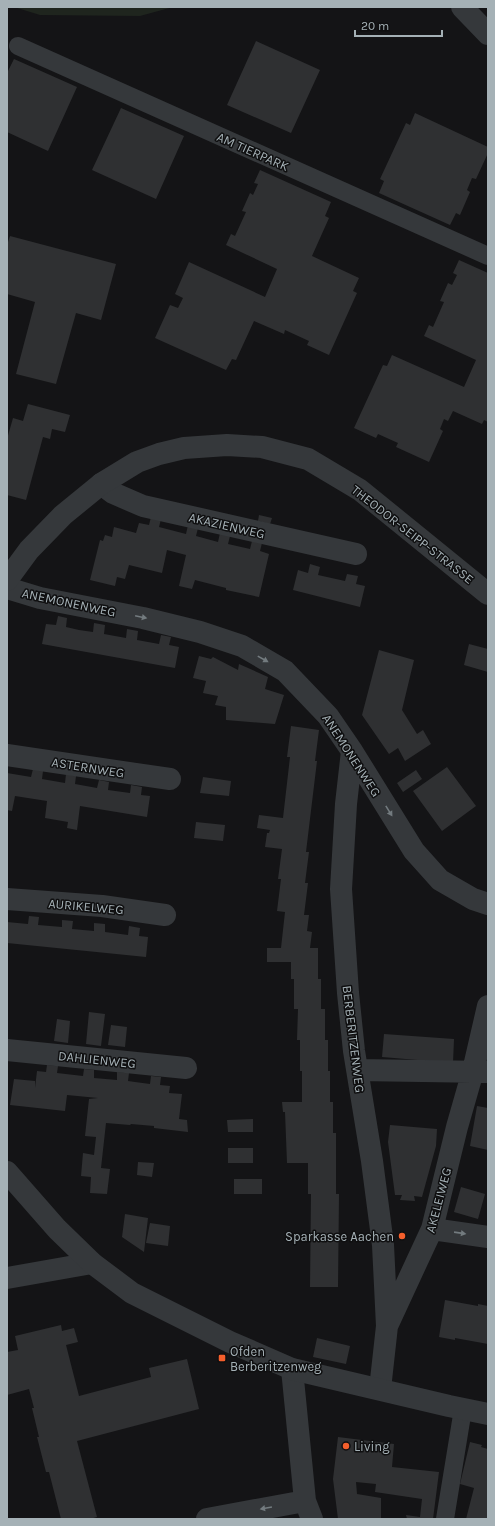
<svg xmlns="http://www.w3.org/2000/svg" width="495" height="1526" viewBox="0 0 495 1526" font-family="Karla,sans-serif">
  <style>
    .green { fill: #1f251e }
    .building { fill: #2f3032 }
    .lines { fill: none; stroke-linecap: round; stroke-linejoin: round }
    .service { stroke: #35383b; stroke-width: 18 }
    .minor { stroke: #35383b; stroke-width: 22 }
    .tertiary { stroke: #35383b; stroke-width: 22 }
    .oneway { fill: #737b7f }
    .poi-dot { fill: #f55f2c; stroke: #0f0f10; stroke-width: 1.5 }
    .labels { text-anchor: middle; stroke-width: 3; stroke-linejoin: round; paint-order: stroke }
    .street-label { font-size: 13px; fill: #a5b1b6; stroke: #0f0f10 }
    .poi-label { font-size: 13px; fill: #a5b1b6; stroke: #0f0f10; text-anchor: start }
  </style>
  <rect width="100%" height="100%" fill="#141416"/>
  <path class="green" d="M 14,7 L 173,7 L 140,16 L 40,15 Z"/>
  <path class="building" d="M 256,41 L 320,70 L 291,133 L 227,105 Z
    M 14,59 L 77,87 L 48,151 L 7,132 L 7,73 Z
    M 121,108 L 184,136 L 156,199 L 92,170 Z
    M 415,113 L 488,147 L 488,153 L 476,179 L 472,178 L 467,190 L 470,192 L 460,215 L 456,213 L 450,225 L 379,193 L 384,181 L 380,179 L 406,123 L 410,125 Z
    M 260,170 L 331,202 L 325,216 L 329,218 L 312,256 L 359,278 L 353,291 L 357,293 L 329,355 L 307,345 L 309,341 L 285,330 L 284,334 L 254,321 L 236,360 L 232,359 L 226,370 L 155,338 L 170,305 L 178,308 L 183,298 L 175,294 L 189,262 L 265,297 L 277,269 L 226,245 L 231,234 L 235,236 L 246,212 L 242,211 L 250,193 L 253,195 L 258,184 L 254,183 Z
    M 10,236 L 116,264 L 101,320 L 76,313 L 56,384 L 16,374 L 35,302 L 7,294 L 7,245 Z
    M 459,260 L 488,273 L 488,422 L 484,420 L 482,424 L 453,411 L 448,421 L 444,419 L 440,429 L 443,431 L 429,462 L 396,447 L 398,443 L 378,434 L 376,438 L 354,428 L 383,365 L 387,366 L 392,355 L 464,387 L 476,360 L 424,336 L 429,325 L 433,327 L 444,302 L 440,301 L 448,283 L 452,285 L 457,275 L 453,273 Z
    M 28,404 L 70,415 L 65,432 L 52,429 L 50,439 L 43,437 L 26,500 L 7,495 L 7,439 L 13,418 L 23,421 Z
    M 259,515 L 272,518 L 270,524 L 258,521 Z
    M 151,517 L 161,519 L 159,527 L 186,534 L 188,525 L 198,528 L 196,536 L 218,542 L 220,533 L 230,536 L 228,544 L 250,549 L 252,541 L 262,543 L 260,551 L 269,554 L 259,597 L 226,590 L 226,588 L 195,580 L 192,589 L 179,586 L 186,555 L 167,550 L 162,573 L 129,565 L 125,579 L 117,577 L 115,586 L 90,580 L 100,540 L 103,541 L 105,535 L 112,537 L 114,527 L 136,533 L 139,523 L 149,525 Z
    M 310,564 L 320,567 L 318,575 L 345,581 L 347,574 L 358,576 L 356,584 L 365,586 L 360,607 L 293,590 L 298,570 L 308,573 Z
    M 58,616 L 67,618 L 66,627 L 79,630 L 93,632 L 94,623 L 105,625 L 104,634 L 126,638 L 127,629 L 138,631 L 137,640 L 159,644 L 161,635 L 171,637 L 169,645 L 179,647 L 175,668 L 42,644 L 46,624 L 56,625 Z
    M 469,644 L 488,649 L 488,672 L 464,665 Z
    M 379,650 L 414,660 L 402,710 L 417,734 L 423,730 L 431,744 L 405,761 L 398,748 L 389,754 L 362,715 Z
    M 199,656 L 211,659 L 213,657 L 238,670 L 239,664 L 268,677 L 265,689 L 284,695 L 275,724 L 226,720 L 226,707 L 215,705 L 218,696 L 203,693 L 206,681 L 193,678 Z
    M 291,726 L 319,730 L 315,761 L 317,761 L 306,852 L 309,852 L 305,883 L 308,883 L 304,915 L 309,915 L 307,931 L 312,932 L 310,948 L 318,948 L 318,979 L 321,979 L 321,1009 L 325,1009 L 325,1040 L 328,1040 L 328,1071 L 330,1071 L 330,1102 L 333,1102 L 333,1133 L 336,1133 L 336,1194 L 339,1194 L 338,1287 L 310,1287 L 311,1194 L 308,1194 L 308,1163 L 287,1163 L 285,1112 L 283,1112 L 282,1102 L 302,1102 L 302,1071 L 300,1071 L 300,1040 L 297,1040 L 298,1009 L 294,1009 L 294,979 L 291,979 L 291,962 L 267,962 L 267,948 L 281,948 L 285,912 L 277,911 L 281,879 L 278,879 L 282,849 L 265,847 L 267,833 L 269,833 L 270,830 L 257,828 L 259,815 L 283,818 L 290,757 L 287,757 Z
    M 447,767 L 476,806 L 442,831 L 413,791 Z
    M 33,769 L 43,771 L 42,779 L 65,783 L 66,774 L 76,776 L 75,784 L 97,788 L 99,780 L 109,782 L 108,790 L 130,793 L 131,785 L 142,787 L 141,795 L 150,796 L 147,817 L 80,806 L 77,830 L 67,828 L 68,822 L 45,818 L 47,801 L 15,796 L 12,811 L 7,810 L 7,773 L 31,777 Z
    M 416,770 L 422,779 L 403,792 L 397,783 Z
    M 203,777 L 231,781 L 229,796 L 200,793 Z
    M 196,822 L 225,825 L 223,841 L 194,838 Z
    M 29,916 L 39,917 L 38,925 L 62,927 L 62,920 L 73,921 L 72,929 L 94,931 L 94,923 L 105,924 L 105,932 L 128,935 L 129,926 L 140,928 L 139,936 L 148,937 L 146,957 L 7,943 L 7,922 L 28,924 Z
    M 89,1012 L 105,1014 L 101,1046 L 86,1044 Z
    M 57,1019 L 70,1021 L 68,1043 L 54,1041 Z
    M 111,1025 L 127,1027 L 125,1047 L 108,1045 Z
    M 384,1034 L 454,1039 L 453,1063 L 382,1057 Z
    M 47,1065 L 58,1066 L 57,1073 L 83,1076 L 84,1069 L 94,1070 L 94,1078 L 117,1080 L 117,1072 L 129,1073 L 128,1081 L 135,1082 L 150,1084 L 151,1076 L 161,1077 L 160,1085 L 170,1086 L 169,1093 L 182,1094 L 179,1119 L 187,1120 L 188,1132 L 154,1128 L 154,1126 L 131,1124 L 130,1125 L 106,1123 L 101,1168 L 110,1169 L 107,1194 L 90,1193 L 91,1177 L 81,1176 L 83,1153 L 94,1155 L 96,1137 L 85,1136 L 89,1099 L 98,1098 L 67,1095 L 65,1111 L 10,1105 L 14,1079 L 35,1081 L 35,1088 L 37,1071 L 46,1072 Z
    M 477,1106 L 488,1108 L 488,1150 L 470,1146 Z
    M 253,1119 L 253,1132 L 228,1132 L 227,1120 Z
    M 390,1125 L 437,1129 L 436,1146 L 422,1197 L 414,1196 L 415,1201 L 400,1200 L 402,1195 L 395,1195 L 388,1142 Z
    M 228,1148 L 253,1148 L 253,1163 L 228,1163 Z
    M 138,1162 L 154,1163 L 152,1177 L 137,1175 Z
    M 234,1179 L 262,1179 L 262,1194 L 234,1194 Z
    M 461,1187 L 485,1194 L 478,1219 L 454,1212 Z
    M 125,1214 L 148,1218 L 144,1252 L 122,1237 Z
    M 150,1223 L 170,1226 L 168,1246 L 146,1243 Z
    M 445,1300 L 478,1306 L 478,1304 L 488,1306 L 488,1344 L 455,1338 L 455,1340 L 439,1337 Z
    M 61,1325 L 62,1331 L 74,1328 L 78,1342 L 66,1345 L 79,1396 L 151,1377 L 149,1368 L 187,1359 L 199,1409 L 77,1441 L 97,1517 L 90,1519 L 61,1519 L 49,1472 L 46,1472 L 37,1437 L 39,1437 L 32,1408 L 34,1408 L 29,1389 L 7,1395 L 7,1352 L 18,1350 L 15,1336 Z
    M 317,1338 L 350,1346 L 346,1364 L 313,1357 Z
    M 338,1437 L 394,1444 L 392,1467 L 439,1472 L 433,1519 L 407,1519 L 406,1515 L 420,1517 L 422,1499 L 375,1492 L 376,1484 L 356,1482 L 357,1494 L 381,1498 L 381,1519 L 338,1519 L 333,1479 Z
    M 470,1442 L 482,1445 L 481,1447 L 488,1449 L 488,1519 L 466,1519 L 474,1488 L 460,1484 Z"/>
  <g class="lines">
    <path class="service" d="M 18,46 L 488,256
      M 445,1519 L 463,1409"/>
    <path class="minor" d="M 101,484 L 113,493 L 143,506 L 356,554
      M 7,588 L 40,598 L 143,618 L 200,632 L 242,646 L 285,671 L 328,716 L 352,751 L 414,851 L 440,880 L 473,899 L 488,904
      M 352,751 L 346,804 L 341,889 L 348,993 L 354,1051 L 372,1161 L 383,1245 L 387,1326
      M 7,755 L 170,779
      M 7,899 L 102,906 L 165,915
      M 7,1050 L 186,1068
      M 357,1070 L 488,1072
      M 432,1229 L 488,1237
      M 7,1278 L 92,1263
      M 292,1369 L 305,1501 L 312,1519
      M 380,1389 L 387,1326 L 432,1229 L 457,1127 L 473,1071 L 488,1006
      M 207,1519 L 305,1501"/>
    <path class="tertiary" d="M 462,7 L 488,34
      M 7,580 L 29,550 L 63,515 L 101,484 L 137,462 L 159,454 L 184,448 L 227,445 L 262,447 L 308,459 L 360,490 L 488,594
      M 7,1172 L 57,1229 L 92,1263 L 132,1293 L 230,1342 L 292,1369 L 449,1406 L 488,1414"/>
  </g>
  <defs><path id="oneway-solid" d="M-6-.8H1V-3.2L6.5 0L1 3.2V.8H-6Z"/></defs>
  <g class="oneway">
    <use href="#oneway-solid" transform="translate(141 617) rotate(12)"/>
    <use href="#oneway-solid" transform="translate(263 659) rotate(29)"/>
    <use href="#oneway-solid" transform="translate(389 811) rotate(58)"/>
    <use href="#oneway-solid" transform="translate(460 1233) rotate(8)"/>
    <use href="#oneway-solid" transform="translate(266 1508) rotate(170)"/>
  </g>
  <g class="poi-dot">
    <circle cx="402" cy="1236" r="4"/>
    <rect x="218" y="1354" width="8" height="8" rx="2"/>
    <circle cx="346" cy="1446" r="4"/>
  </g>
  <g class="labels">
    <g class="street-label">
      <text transform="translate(253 151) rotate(24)" y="5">AM TIERPARK</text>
      <text transform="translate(227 525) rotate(13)" y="5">AKAZIENWEG</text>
      <text transform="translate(413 534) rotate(38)" y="5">THEODOR-SEIPP-STRASSE</text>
      <text transform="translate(69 602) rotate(12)" y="5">ANEMONENWEG</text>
      <text transform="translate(352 755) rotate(57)" y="5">ANEMONENWEG</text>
      <text transform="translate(88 767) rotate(9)" y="5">ASTERNWEG</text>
      <text transform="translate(86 906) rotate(5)" y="5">AURIKELWEG</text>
      <text transform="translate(354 1039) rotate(83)" y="5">BERBERITZENWEG</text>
      <text transform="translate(97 1059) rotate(6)" y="5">DAHLIENWEG</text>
      <text transform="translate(438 1200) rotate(-75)" y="5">AKELEIWEG</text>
    </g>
    <g class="poi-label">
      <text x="394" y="1241" text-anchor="end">Sparkasse Aachen</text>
      <text x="230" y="1356">Ofden<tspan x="230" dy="15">Berberitzenweg</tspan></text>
      <text x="354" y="1451">Living</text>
    </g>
  </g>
  <rect width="495" height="1526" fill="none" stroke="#a5b1b6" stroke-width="16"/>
  <path d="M355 30v6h87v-6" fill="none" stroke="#a5b1b6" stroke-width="2"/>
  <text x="361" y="30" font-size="12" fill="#a5b1b6" stroke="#0f0f10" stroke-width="3" paint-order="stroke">20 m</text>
</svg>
